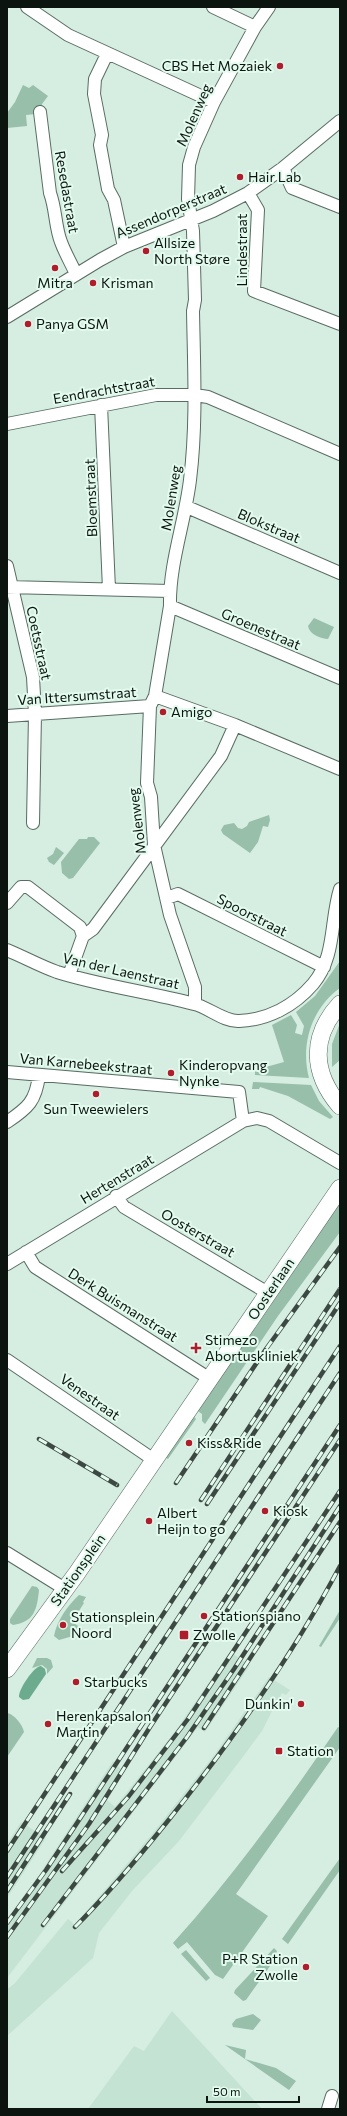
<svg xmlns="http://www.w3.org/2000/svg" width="347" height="2116" viewBox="0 0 347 2116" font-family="Commissioner,sans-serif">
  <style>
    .built { fill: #c4e3d2 }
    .green { fill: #97bfaa }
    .water { fill: #6cab8d }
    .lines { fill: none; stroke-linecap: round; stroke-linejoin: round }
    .street-casing { stroke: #586c62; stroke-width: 14 }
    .secondary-casing { stroke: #586c62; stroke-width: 18 }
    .street { stroke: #fff; stroke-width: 12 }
    .secondary { stroke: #fff; stroke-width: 17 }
    .rail-casing { stroke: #3c4842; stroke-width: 4.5 }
    .rail { stroke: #e3fbee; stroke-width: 3; stroke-dasharray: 9; stroke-linecap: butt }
    .poi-dot { fill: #af1c2c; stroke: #e3fbee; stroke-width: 1.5 }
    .labels { text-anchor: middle; stroke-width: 4; stroke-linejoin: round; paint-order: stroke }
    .poi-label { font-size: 14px; fill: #0c1410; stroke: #e3fbee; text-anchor: start }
    .street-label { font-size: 14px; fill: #0c1410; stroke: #e3fbee }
  </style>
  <rect width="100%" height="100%" fill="#d6ede1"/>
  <path class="built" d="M 230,1652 L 250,1665 L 205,1732 L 198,1727 L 7,1978 L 7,1920 L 28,1892 L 113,1761 L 124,1772 L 107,1800 L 115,1807 L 174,1733 Z
    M 269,1677 L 290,1690 L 286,1695 L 282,1693 L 276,1703 L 279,1706 L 277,1709 L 274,1707 L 262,1731 L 242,1758 L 179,1841 L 132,1891 L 99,1933 L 93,1958 L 7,2036 L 7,1987 L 9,1988 L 15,1983 L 68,1919 L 75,1925 L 153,1833 L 215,1754 Z
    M 21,1822 L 46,1838 L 7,1898 L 7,1844 Z
    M 172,2011 L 262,2109 L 88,2109 L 134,2046 L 144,2051 Z"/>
  <path class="green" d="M 23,85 L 29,88 L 33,85 L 48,96 L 42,104 L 42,107 L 35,109 L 36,114 L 26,115 L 27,126 L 7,128 L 7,113 L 15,102 Z
    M 314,618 L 334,627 L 328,639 C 321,639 309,634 308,626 Z
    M 269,815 L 270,820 L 268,827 L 263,826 L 258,842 L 250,853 L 223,834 L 221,830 L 224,825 L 234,823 L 238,828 L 242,829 L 247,826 L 249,822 Z
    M 88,837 L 94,837 L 100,843 L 73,878 L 69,879 L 62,873 L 61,862 L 79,839 L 87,839 Z
    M 56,847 L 64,853 L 54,865 L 49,862 L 47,858 L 53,854 Z
    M 340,961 L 340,988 C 312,1008 300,1044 309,1078 L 255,1075 L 255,1070 L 284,1062 L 272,1025 L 291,1015 L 297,1025 L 295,1033 L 302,1035 L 304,1026 L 296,1012 L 315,996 Z
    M 340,1023 L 340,1060 L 332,1067 L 332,1044 Z
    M 253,1082 L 311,1085 L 319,1101 L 333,1117 L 330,1119 L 288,1096 L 260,1087 L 259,1089 L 252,1089 Z
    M 340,1197 L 340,1232 L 278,1316 L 205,1424 L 202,1421 L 202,1414 L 195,1409 Z
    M 192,1414 L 196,1419 L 168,1459 L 163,1456 Z
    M 32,1586 L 37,1587 L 39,1590 C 37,1610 34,1622 13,1625 L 10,1623 L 10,1619 Z
    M 79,1595 L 86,1597 L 83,1602 L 84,1603 L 72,1622 L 83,1629 L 73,1636 L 59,1640 L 54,1636 C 57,1620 68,1605 79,1595 Z
    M 340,1610 L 340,1618 L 321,1647 L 319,1646 Z
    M 37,1658 L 47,1658 L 51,1660 L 53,1667 L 47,1674 L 47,1669 L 42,1665 L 32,1668 Z
    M 7,1713 C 14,1714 23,1725 24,1732 L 7,1757 Z
    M 338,1727 L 340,1728 L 340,1747 L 236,1894 L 268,1916 L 223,1979 L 215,1975 L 187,1942 L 178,1949 L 173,1943 C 234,1875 287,1802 338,1727 Z
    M 340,1858 L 340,1870 L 288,1944 L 282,1939 Z
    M 274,1948 L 277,1951 L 270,1966 L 246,2000 L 243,2001 L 234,1993 L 235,1990 Z
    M 186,1950 L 210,1978 L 206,1981 L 181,1954 Z
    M 253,2014 L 261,2020 L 253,2030 L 233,2027 L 232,2024 L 236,2019 Z
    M 225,2045 L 246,2050 L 245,2059 L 276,2068 L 296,2081 L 289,2090 Z"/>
  <path class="water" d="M 41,1666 L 45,1669 L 46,1674 L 29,1699 L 23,1700 L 19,1697 C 18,1690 34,1666 41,1666 Z"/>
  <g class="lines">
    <defs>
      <path id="street" d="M 27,7 L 68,35 L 214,102
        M 213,7 L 255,27
        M 107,54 L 95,79 L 94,94 L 102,135 L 100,145 L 108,189 L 114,200 L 124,247
        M 40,112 L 50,193 C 56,209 55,227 61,242 C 65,253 71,263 76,274
        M 283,168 L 292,188 L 340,207
        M 248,193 L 258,210 L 254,291 L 340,324
        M 7,317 L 100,260 L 124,247 L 213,211 L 248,193 L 283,168 L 340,121
        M 101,405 L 109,589
        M 7,424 L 156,395 L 195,395 L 208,397 L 340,454
        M 187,507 L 340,573
        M 7,566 L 33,677 L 35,714 L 33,823
        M 7,587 L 170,591
        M 170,606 L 340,678
        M 155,696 L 235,725 L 340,769
        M 7,716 L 150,706
        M 167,898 L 178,894 L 324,967
        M 7,903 L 21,887 L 28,887 L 80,927 L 83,936
        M 7,950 C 24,957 40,966 57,972 C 102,986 149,992 194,1004 C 208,1007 224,1022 239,1021 C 268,1020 294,1006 313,984 C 336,957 330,921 340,889
        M 69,975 L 83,936 L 93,929 L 221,756 L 235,725
        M 195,1004 L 195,987 L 170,915 L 154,845 L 151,797 L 147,783 L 150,706 L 155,696 L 170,606 C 169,564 185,522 190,480 C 197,424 194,367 193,311 L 195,300 L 193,231 L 188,199 L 189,165 L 194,147 L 214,102 L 255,27 L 269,7
        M 7,1072 L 239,1092 L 243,1121
        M 7,1122 C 28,1108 36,1101 39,1075
        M 116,1196 L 124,1207 L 268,1293
        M 26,1252 L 35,1267 L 210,1379
        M 7,1264 L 243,1121 L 257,1118 L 269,1121 L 340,1163
        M 7,1360 L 154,1460
        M 7,1553 L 65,1589
        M 328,2109 L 332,2096"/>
      <path id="secondary" d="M 340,1004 C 310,1037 312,1073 340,1106
        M 7,1669 L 77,1573 L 340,1188"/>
    </defs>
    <use href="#street" class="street-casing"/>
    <use href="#secondary" class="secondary-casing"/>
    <use href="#street" class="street"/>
    <use href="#secondary" class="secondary"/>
    <defs>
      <path id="rail" d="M 39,1439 L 117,1485
        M 176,1483 L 266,1349 L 340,1247
        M 201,1500 L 340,1289
        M 207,1504 L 340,1303
        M 204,1728 L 340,1522
        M 7,1851 L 340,1346
        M 62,1871 L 129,1796 L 188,1719 L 340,1491
        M 7,1877 L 340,1373
        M 7,1891 L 70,1794
        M 7,1923 L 46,1870 L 340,1425
        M 43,1925 L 187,1737 L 234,1669 L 340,1506
        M 75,1927 C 108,1894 138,1858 167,1822 C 231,1742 292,1657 340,1566
        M 7,1937 L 89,1824 L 150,1727 L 340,1440"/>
    </defs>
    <use href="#rail" class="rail-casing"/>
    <use href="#rail" class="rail"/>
  </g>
  <g class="poi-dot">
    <circle cx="280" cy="66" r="4"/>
    <circle cx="240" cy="177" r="4"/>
    <circle cx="146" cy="251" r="4"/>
    <circle cx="55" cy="268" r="4"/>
    <circle cx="93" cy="283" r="4"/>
    <circle cx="28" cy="324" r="4"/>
    <circle cx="163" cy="712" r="4"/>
    <circle cx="171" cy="1073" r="4"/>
    <circle cx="96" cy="1094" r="4"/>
    <path d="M194 1342h4v4h4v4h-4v4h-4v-4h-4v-4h4z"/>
    <circle cx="189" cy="1443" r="4"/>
    <circle cx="265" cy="1511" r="4"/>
    <circle cx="149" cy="1521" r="4"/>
    <circle cx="204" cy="1616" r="4"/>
    <circle cx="63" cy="1625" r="4"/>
    <rect x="179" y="1630" width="10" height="10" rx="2"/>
    <circle cx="76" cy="1682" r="4"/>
    <circle cx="301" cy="1704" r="4"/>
    <circle cx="48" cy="1724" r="4"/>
    <rect x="275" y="1747" width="8" height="8" rx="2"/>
    <circle cx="306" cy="1967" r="4"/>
  </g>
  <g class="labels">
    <g class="poi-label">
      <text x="272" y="71" text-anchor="end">CBS Het Mozaiek</text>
      <text x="248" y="182">Hair Lab</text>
      <text x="154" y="248">Allsize<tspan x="154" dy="16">North Støre</tspan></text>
      <text x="55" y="288" text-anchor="middle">Mitra</text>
      <text x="101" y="288">Krisman</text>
      <text x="36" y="329">Panya GSM</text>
      <text x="171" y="717">Amigo</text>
      <text x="179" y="1070">Kinderopvang<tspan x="179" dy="16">Nynke</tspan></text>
      <text x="96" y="1114" text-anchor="middle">Sun Tweewielers</text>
      <text x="205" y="1345">Stimezo<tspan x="205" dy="16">Abortuskliniek</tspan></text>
      <text x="197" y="1448">Kiss&amp;Ride</text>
      <text x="273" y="1516">Kiosk</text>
      <text x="157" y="1518">Albert<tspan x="157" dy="16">Heijn to go</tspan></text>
      <text x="212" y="1621">Stationspiano</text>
      <text x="71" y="1622">Stationsplein<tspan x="71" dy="16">Noord</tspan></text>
      <text x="193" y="1640">Zwolle</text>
      <text x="84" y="1687">Starbucks</text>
      <text x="293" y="1709" text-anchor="end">Dunkin'</text>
      <text x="56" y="1721">Herenkapsalon<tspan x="56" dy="16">Martin</tspan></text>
      <text x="287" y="1756">Station</text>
      <text x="298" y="1964" text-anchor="end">P+R Station<tspan x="298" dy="16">Zwolle</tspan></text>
    </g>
    <g class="street-label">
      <text transform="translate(194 115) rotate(-66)" y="5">Molenweg</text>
      <text transform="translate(67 192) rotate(80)" y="5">Resedastraat</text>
      <text transform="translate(171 211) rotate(-23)" y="5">Assendorperstraat</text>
      <text transform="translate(242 250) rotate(-90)" y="5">Lindestraat</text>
      <text transform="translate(104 390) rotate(-10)" y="5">Eendrachtstraat</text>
      <text transform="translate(91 498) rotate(-92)" y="5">Bloemstraat</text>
      <text transform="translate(171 498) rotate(-81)" y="5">Molenweg</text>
      <text transform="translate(269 526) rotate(23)" y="5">Blokstraat</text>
      <text transform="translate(261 629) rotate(23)" y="5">Groenestraat</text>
      <text transform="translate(39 643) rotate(78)" y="5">Coetsstraat</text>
      <text transform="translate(77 696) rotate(-4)" y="5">Van Ittersumstraat</text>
      <text transform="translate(137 821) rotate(-97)" y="5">Molenweg</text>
      <text transform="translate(252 915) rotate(27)" y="5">Spoorstraat</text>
      <text transform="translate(121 971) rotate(13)" y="5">Van der Laenstraat</text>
      <text transform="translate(86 1064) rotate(5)" y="5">Van Karnebeekstraat</text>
      <text transform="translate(117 1179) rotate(-31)" y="5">Hertenstraat</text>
      <text transform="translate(198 1233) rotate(30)" y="5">Oosterstraat</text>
      <text transform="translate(271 1289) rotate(-56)" y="5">Oosterlaan</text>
      <text transform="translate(123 1305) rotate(32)" y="5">Derk Buismanstraat</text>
      <text transform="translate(90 1397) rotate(35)" y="5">Venestraat</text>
      <text transform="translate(78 1570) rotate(-55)" y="5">Stationsplein</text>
    </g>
  </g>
  <rect width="347" height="2116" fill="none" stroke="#0c1410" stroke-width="16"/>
  <path d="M207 2096v6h92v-6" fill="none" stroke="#0c1410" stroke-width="2"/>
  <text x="213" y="2096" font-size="12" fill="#0c1410" stroke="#e3fbee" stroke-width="3" paint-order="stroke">50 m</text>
</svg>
